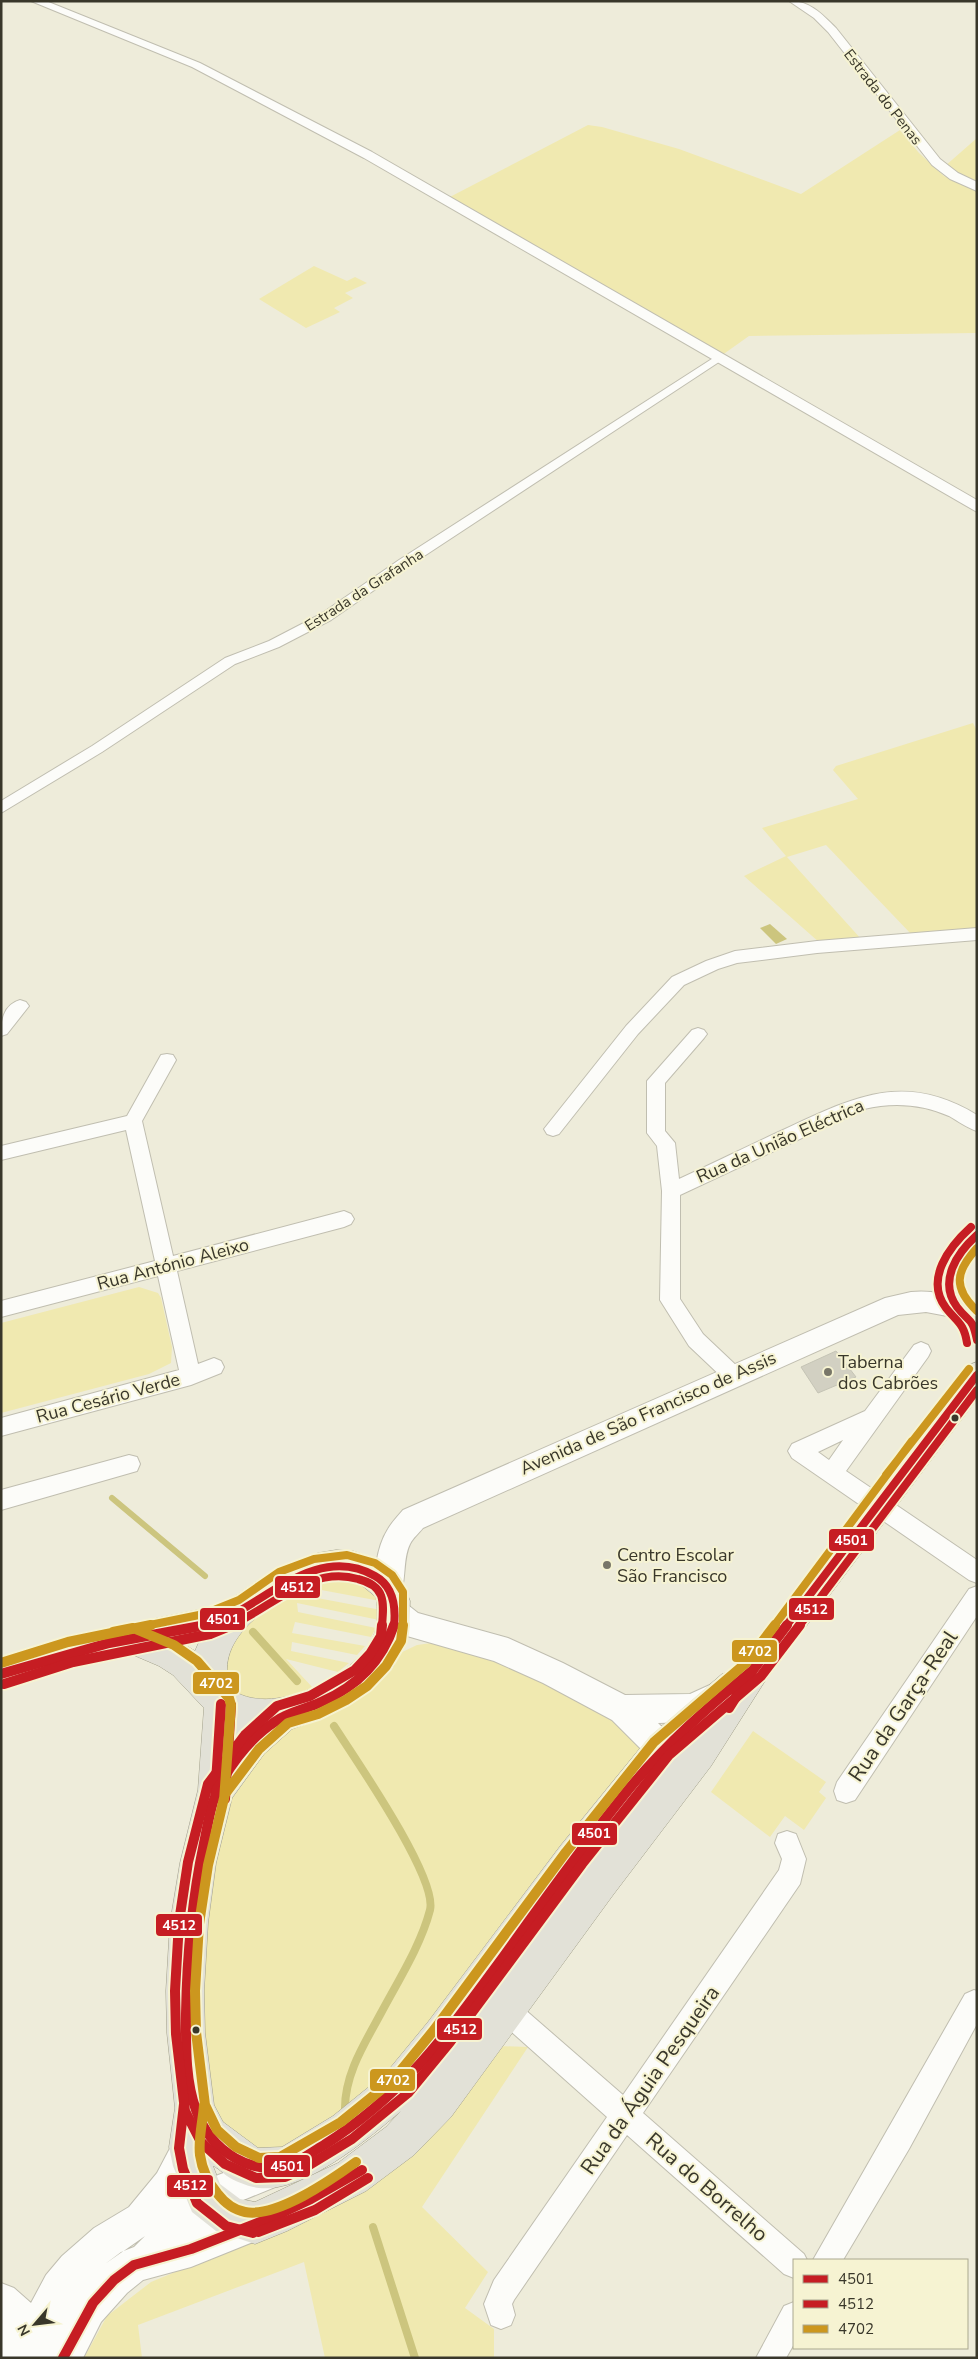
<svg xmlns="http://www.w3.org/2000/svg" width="978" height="2359" viewBox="0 0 978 2359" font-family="'Nunito Sans',sans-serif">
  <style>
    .green { fill: #f0e9b0 }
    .water { fill: #ccc57e }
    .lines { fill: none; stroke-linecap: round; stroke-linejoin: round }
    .stream-far1 { stroke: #ccc57e; stroke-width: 6 }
    .stream { stroke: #ccc57e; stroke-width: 8 }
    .building { fill: #d2d0c2; stroke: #c5c4b5 }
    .minor-casing { stroke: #c0beb0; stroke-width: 2 }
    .tertiary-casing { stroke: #c0beb0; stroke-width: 2 }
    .primary-casing { stroke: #a2a08a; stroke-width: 1 }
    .minor { fill: #fcfcf9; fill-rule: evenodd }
    .tertiary { fill: #fcfcf9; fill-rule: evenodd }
    .primary { fill: #e2e1d7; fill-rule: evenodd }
    .bus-1-far1-casing { stroke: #f6f3d2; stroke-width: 12 }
    .bus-1-casing { stroke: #f6f3d2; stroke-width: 14 }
    .bus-2-far1-casing { stroke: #f6f3d2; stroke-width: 12 }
    .bus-2-casing { stroke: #f6f3d2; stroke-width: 14 }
    .bus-3-far1-casing { stroke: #f6f3d2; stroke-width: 12 }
    .bus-3-casing { stroke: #f6f3d2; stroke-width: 14 }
    .bus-1-far1 { stroke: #c61d23; stroke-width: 8 }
    .bus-1 { stroke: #c61d23; stroke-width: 10 }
    .bus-2-far1 { stroke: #c61d23; stroke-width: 8 }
    .bus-2 { stroke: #c61d23; stroke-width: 10 }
    .bus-3-far1 { stroke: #cc971e; stroke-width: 8 }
    .bus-3 { stroke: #cc971e; stroke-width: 10 }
    .poi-dot { fill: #787668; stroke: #f6f3d2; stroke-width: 2 }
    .bus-dot { fill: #39372a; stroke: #f6f3d2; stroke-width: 2 }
    .labels { text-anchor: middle; stroke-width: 4; stroke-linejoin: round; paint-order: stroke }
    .far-street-label { font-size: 15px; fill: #39372a; stroke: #f6f3d2 }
    .street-label { font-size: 18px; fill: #39372a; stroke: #f6f3d2 }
    .poi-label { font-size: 18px; fill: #39372a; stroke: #f6f3d2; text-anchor: start }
    .near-street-label { font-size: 21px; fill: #39372a; stroke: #f6f3d2 }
    .line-badge { stroke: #f6f3d2; stroke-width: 2 }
    .badge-label { font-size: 14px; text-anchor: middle; font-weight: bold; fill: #fff }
  </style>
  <rect width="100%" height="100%" fill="#eeecda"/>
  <path class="green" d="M 588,125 L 602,127 L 679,149 L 801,194 L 900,130 L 919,153 L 944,176 L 977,189 L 977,333 L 749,336 L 718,358 L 446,199 Z
    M 977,138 L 977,183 L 945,166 Z
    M 314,266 L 347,281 L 355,277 L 367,283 L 345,293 L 353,298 L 334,308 L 340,312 L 306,328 L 259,299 Z
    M 973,723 L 977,731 L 977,930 L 912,935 L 826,845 L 787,857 L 862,940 L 820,943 L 744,876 L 786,856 L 762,828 L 858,799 L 833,770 L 836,766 Z
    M 139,1287 L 158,1293 L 161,1298 L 172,1347 L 171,1363 L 149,1374 L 1,1413 L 1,1323 Z
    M 341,1578 C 363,1581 367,1583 380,1601 L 300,1586 Z
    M 295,1589 L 296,1594 L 381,1610 L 379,1620 L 297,1603 L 298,1612 L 376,1628 L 371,1637 L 295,1622 L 292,1633 L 365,1646 L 357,1655 L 292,1642 L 291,1651 L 349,1663 L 338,1672 L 286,1659 L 313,1688 L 293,1696 L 245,1702 L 222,1683 L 227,1646 L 240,1627 Z
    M 439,1642 L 469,1643 L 615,1719 L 649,1749 L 397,2074 L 271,2157 L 214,2118 L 199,2006 L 210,1868 L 229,1803 L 258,1745 L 398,1654 L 417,1645 Z
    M 753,1731 L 826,1782 L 819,1792 L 826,1798 L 804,1830 L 785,1816 L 770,1837 L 711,1792 Z
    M 498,2046 L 528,2047 L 422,2207 L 488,2272 L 465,2308 L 494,2329 L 494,2358 L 325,2358 L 304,2262 L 138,2325 L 142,2358 L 84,2358 L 107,2316 L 151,2282 L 336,2206 L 399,2159 Z"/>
  <path class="water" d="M 770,924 L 787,939 L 776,944 L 760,928 Z"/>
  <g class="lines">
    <path class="stream-far1" d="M 112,1498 L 205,1576"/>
    <path class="stream" d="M 253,1632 L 297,1681
      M 334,1726 C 354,1757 438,1878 430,1910 C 421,1945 398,1981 381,2013 C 365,2043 345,2073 345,2108
      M 373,2227 L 415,2358"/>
  </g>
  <path class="building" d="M 836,1351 L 856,1377 L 818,1393 L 801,1367 Z"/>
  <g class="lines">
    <defs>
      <path id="minor" d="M 718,355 L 724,358 L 722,360 L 409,566 L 331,620 L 279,647 L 235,664 L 102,752 L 1,813 L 1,801 L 92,746 L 225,658 L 269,641 L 321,614 L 399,560 Z
        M 977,928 L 977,940 L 817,953 L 737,963 L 718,969 L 684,985 L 638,1034 L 559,1134 L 553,1136 L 547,1134 L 544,1129 L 626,1026 L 672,977 L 706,961 L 735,951 L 817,941 Z
        M 20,1000 L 26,1002 L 29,1006 L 7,1034 L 1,1036 C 1,1021 3,1005 20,1000 Z
        M 698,1028 L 704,1030 L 707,1034 L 704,1038 L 665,1083 L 665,1131 L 675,1143 L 679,1179 C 714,1163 748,1146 783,1130 C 852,1098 904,1070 977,1115 L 977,1131 C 967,1128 958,1121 949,1116 C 922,1104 893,1102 864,1109 L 680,1195 L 680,1299 L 703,1334 L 740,1369 L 743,1375 L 740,1381 L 733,1384 L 726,1381 L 689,1346 L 660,1300 L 662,1191 L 657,1146 L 647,1133 L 647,1081 L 692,1030 Z
        M 167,1054 L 173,1055 L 176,1060 L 142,1121 L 173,1256 L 344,1211 L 351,1214 L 354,1219 L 351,1224 L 344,1227 L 177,1271 L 198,1364 L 214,1358 L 221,1361 L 224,1367 L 221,1373 L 191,1385 L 1,1436 L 1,1418 L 179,1370 L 158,1276 L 1,1317 L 1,1301 L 155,1261 L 126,1130 L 1,1160 L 1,1146 L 127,1116 L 161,1055 Z
        M 921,1342 L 928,1345 L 931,1351 L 928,1357 L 846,1471 L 977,1560 L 977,1583 L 969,1580 L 792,1458 L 788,1451 L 792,1444 L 865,1411 L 914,1345 ZM 843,1440 L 829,1460 L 818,1452 Z
        M 129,1455 L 137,1457 L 140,1464 L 137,1471 L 1,1510 L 1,1490 Z
        M 977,1586 L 977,1616 L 855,1800 L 846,1803 L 837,1800 L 834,1791 L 837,1782 L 969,1589 Z
        M 787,1831 L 796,1834 L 806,1859 L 800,1884 L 643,2113 L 804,2254 L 807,2260 L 794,2260 L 794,2278 L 784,2274 L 627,2135 L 514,2300 L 512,2304 L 515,2315 L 511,2325 L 501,2329 L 491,2325 L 484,2304 L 494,2280 L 607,2117 L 497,2019 L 493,2010 L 497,2001 L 506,1997 L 515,2001 L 623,2095 L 779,1870 L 782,1859 L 775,1843 L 778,1834 Z
        M 974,1990 L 977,1991 L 977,2024 L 909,2149 L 843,2260 L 813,2260 L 965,1994 Z
        M 794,2302 L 794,2344 L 786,2358 L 756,2358 L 784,2306 Z"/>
      <path id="tertiary" d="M 31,1 L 46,1 L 200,63 L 372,152 L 977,500 L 977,512 L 364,158 L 192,67 Z
        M 789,1 C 810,1 821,13 836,28 L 940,159 L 958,173 L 977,182 L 977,191 L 950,179 L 932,165 L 828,32 L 814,18 Z
        M 911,1292 C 931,1290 949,1294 967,1301 L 971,1308 L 967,1315 L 958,1318 L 926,1312 L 898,1315 L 423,1528 C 419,1533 413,1538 410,1544 C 402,1560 407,1581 399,1598 L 418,1613 L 508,1638 L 563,1663 L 625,1695 L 690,1694 L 712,1684 L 722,1688 L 727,1698 L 722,1708 L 692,1722 L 658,1723 C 670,1735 679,1745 685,1760 L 681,1771 L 670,1775 L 659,1771 L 651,1759 L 612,1720 L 543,1683 L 494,1661 L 400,1634 L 384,1618 L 380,1609 L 384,1600 L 379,1598 C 371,1580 377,1546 388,1529 C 392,1522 398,1516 403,1510 L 885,1298 Z
        M 189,2130 L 201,2135 L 206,2147 L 189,2185 L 193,2183 L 195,2180 L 207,2174 L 213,2177 L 273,2154 L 285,2159 L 290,2171 L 285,2183 L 219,2210 L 212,2222 L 255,2205 L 268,2210 L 273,2223 L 268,2236 L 191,2267 L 143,2280 L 127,2293 L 101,2322 L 83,2358 L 1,2357 L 1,2283 L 14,2288 L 31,2303 L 46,2275 L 62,2256 L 94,2228 L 129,2207 L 157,2173 L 177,2135 ZM 145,2236 L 134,2247 L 121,2252 L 105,2264 Z"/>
      <path id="primary" d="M 977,1224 L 977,1252 L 966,1268 L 963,1280 L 966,1297 L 977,1307 L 977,1334 C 939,1321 926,1290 944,1255 C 951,1240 961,1229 977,1224 Z
        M 977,1362 L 977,1399 L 765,1681 L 711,1766 L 613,1895 L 451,2117 L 414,2155 L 366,2191 L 287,2231 L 255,2244 L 216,2231 L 192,2212 L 173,2166 L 169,2147 L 175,2108 L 167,2033 L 166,1991 L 170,1923 L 180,1863 L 198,1790 L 204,1708 L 173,1675 L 159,1666 L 131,1654 L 70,1668 L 1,1690 L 1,1658 L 70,1636 L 207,1608 L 231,1599 L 272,1571 L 318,1553 L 336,1550 L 353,1551 L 381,1561 L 396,1571 L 401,1578 L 410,1601 L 409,1629 L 393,1667 L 372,1689 L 347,1706 L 324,1717 L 292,1729 L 264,1754 L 232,1798 L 216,1863 L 208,1923 L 204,1991 L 205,2033 L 214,2105 L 223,2122 L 258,2148 L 282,2147 L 333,2116 L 386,2073 L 428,2022 L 561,1845 L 650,1736 L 722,1674 L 734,1670 L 966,1366 ZM 336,1580 L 359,1583 L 376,1597 C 378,1609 378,1624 374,1635 C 357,1677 268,1720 230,1688 C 226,1682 227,1676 227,1669 C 227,1623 296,1586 336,1580 ZM 199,1642 L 195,1651 L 185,1645 ZM 401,2111 L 386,2127 L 338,2163 L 255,2202 L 240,2199 L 220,2184 L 213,2166 C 215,2166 222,2172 227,2176 C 234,2181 249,2187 259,2188 C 304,2193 368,2139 401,2111 Z"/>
    </defs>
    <use href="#minor" class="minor-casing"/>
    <use href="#tertiary" class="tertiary-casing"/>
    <use href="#primary" class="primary-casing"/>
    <use href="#minor" class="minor"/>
    <use href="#tertiary" class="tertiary"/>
    <use href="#primary" class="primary"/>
    <defs>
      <path id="bus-1-far1" d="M 977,1235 C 957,1253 938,1281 957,1307 C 970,1324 972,1316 977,1340
        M 201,1626 C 215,1622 228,1617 241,1610 C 281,1587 326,1548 375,1576 C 393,1586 396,1607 394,1626
        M 786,1626 L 977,1375"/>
      <path id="bus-1" d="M 394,1625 C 382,1661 356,1687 321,1702 C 306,1709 289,1712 276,1721 C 249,1738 223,1772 213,1802 C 209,1815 207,1829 204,1843 C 192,1899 187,1956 186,2014 C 186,2046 185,2080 196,2110 C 203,2130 216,2147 235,2158 C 249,2166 265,2170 281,2167 C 297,2164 310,2153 324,2145 C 406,2093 448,2032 504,1956 C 544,1900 585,1843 628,1790 C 666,1744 708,1707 753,1670
        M 1,1674 L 109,1643 L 206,1625
        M 729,1708 L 753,1670 L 787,1625
        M 215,1798 L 221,1704
        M 63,2358 L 93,2303 L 114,2280 L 134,2265 L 191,2249 L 273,2217 L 311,2199 L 362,2170"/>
      <path id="bus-2-far1" d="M 967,1343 C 964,1323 957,1322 946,1308 C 924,1279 950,1246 971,1227
        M 229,1626 C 271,1609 308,1565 358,1579 C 386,1586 384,1602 382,1626
        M 799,1626 L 977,1390"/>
      <path id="bus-2" d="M 382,1625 L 381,1636 L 370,1654 L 355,1670 L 310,1696 L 277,1706 L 245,1735 L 208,1784 L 188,1862 L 179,1922 L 175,1991 L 176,2034 L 185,2111 L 201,2142 L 225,2164 L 256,2178 L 285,2177 L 301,2170 L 352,2139 L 408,2093 L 450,2042 L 582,1864 L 669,1755 L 761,1676 L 800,1625
        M 4,1684 L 73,1662 L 210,1634 L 232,1625
        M 225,1799 L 231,1705
        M 184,2104 L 179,2148 L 183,2169 L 197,2203 L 226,2226 L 253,2233
        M 258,2232 L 315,2210 L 368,2178"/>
      <path id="bus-3-far1" d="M 977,1248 C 955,1272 953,1288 977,1311
        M 886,1475 L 969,1369
        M 145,1626 L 204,1614 L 239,1600 L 279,1572 L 314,1559 L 347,1555 L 375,1563 L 392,1575 L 403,1592 L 403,1626
        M 774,1626 L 912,1441"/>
      <path id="bus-3" d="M 403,1625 L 401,1641 L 386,1666 L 367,1686 L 346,1700 L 318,1714 L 288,1723 L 259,1749 L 225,1794 L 208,1865 L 199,1924 L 195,1991 L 196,2032 L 205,2105 L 217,2130 L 236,2147 L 259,2158 L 280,2157 L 341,2122 L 393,2080 L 434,2030 L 566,1852 L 654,1742 L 746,1663 L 775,1625
        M 113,1632 L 133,1628 L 174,1645 L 197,1661 L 229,1698 L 231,1705 L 224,1800
        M 1,1663 L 68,1642 L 151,1625
        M 204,2105 C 203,2121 198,2138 200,2155 C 202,2169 208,2182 217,2193 C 224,2202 234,2210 245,2212 C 277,2218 331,2180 356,2162"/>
    </defs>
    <use href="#bus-1-far1" class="bus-1-far1-casing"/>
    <use href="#bus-1" class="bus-1-casing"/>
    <use href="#bus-2-far1" class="bus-2-far1-casing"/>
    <use href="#bus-2" class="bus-2-casing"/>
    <use href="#bus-3-far1" class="bus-3-far1-casing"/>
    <use href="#bus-3" class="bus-3-casing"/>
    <use href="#bus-1-far1" class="bus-1-far1"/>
    <use href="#bus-1" class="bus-1"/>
    <use href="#bus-2-far1" class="bus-2-far1"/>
    <use href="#bus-2" class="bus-2"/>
    <use href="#bus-3-far1" class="bus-3-far1"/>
    <use href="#bus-3" class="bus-3"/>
  </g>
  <g class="poi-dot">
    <circle cx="828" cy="1372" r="5"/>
    <circle cx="607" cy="1565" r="5"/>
  </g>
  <g class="bus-dot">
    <circle cx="955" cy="1418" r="4.5"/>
    <circle cx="196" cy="2030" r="4.5"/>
  </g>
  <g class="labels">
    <g class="far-street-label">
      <text transform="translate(883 97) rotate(52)" y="5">Estrada do Penas</text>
      <text transform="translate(364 590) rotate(-33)" y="5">Estrada da Grafanha</text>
    </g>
    <g class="street-label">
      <text transform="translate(780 1141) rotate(-24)" y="6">Rua da União Eléctrica</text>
      <text transform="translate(173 1264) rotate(-15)" y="6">Rua António Aleixo</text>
      <text transform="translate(108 1398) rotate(-15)" y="6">Rua Cesário Verde</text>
      <text transform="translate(648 1413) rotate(-24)" y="6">Avenida de São Francisco de Assis</text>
    </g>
    <g class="poi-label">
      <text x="838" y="1368">Taberna<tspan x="838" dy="21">dos Cabrões</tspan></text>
      <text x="617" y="1561">Centro Escolar<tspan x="617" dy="21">São Francisco</tspan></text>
    </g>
    <g class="near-street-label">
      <text transform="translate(903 1706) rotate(-56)" y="7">Rua da Garça-Real</text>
      <text transform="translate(650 2080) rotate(-55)" y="7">Rua da Águia Pesqueira</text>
      <text transform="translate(707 2187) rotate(41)" y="7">Rua do Borrelho</text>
    </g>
  </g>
  <g class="line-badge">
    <rect x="828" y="1528" width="47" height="24" rx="5" fill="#c61d23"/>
    <rect x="274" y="1575" width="47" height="24" rx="5" fill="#c61d23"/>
    <rect x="788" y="1597" width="47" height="24" rx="5" fill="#c61d23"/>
    <rect x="199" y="1607" width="47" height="24" rx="5" fill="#c61d23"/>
    <rect x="731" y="1639" width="47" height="24" rx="5" fill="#cc971e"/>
    <rect x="192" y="1671" width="48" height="24" rx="5" fill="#cc971e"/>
    <rect x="571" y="1822" width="47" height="24" rx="5" fill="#c61d23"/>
    <rect x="155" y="1913" width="48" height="24" rx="5" fill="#c61d23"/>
    <rect x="436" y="2017" width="47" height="24" rx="5" fill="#c61d23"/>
    <rect x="369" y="2068" width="47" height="24" rx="5" fill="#cc971e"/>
    <rect x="263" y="2154" width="48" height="24" rx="5" fill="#c61d23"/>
    <rect x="166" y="2174" width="48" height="24" rx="5" fill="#c61d23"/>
  </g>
  <g class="badge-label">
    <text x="851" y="1545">4501</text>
    <text x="297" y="1592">4512</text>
    <text x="811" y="1614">4512</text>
    <text x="223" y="1624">4501</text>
    <text x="755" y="1656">4702</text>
    <text x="216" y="1688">4702</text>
    <text x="594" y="1838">4501</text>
    <text x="179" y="1930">4512</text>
    <text x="460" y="2034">4512</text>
    <text x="393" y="2085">4702</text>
    <text x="287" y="2171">4501</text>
    <text x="190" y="2190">4512</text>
  </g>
  <rect width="978" height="2359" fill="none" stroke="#39372a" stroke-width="5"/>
  <rect x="793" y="2259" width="175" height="90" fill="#f6f3d2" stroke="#aaa88f"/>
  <rect x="803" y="2275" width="25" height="8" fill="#c61d23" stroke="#aaa88f"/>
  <text x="838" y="2284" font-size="15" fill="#39372a">4501</text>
  <rect x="803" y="2300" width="25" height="8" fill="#c61d23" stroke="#aaa88f"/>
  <text x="838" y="2309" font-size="15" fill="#39372a">4512</text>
  <rect x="803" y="2325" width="25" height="8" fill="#cc971e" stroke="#aaa88f"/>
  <text x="838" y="2334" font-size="15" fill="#39372a">4702</text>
  <g transform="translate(35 2324) rotate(242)" stroke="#f6f3d2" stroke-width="4" paint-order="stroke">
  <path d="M0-4L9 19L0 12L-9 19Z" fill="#39372a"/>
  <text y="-8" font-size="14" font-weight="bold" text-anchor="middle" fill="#39372a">N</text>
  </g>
</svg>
